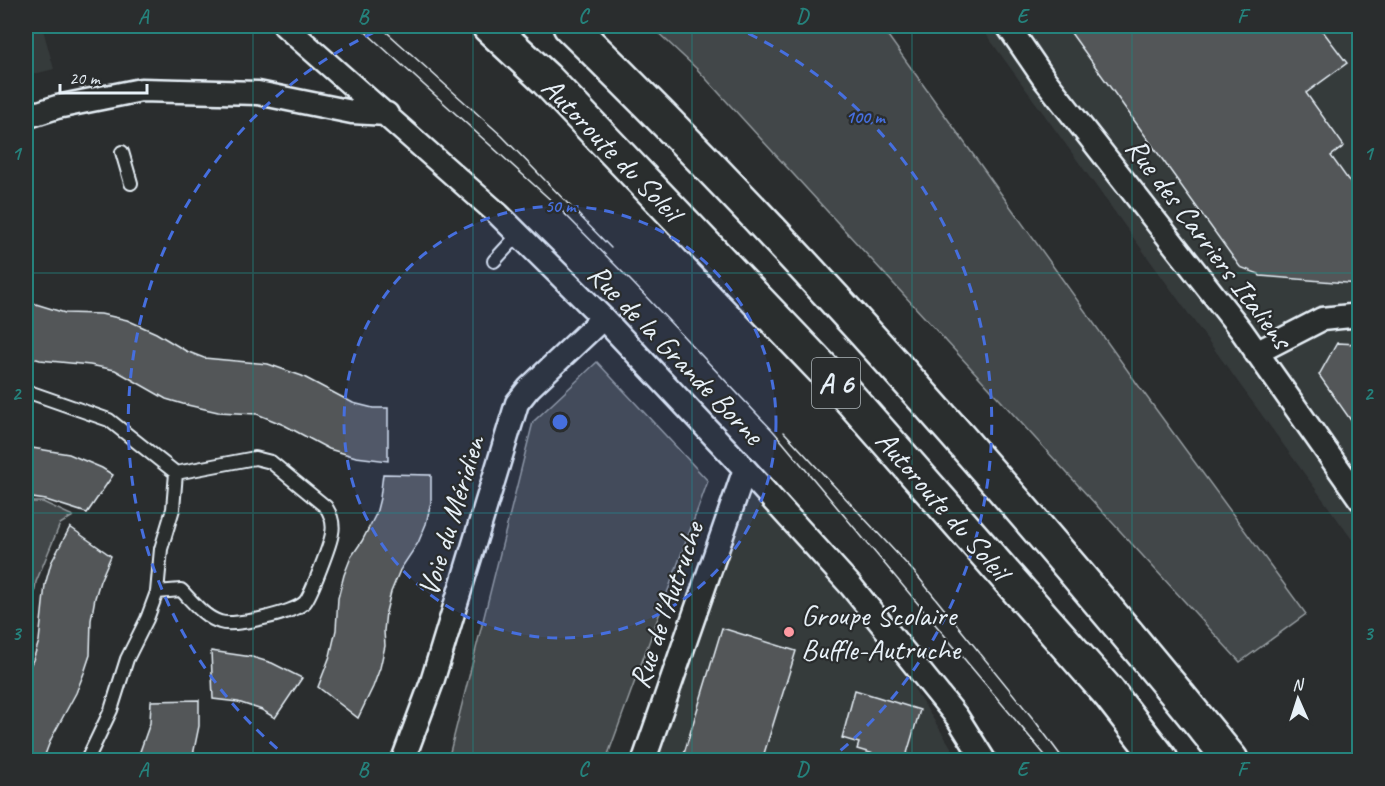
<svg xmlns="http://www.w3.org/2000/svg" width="1385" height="786" viewBox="0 0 1385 786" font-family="Caveat,sans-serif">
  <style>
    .built { fill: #363a3b }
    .green { fill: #424648; stroke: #959ca0; stroke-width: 1.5 }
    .building { fill: #535759; stroke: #e8f1f8; stroke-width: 1.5 }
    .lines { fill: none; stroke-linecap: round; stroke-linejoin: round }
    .service-casing { stroke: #e8f1f8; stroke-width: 16 }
    .minor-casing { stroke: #e8f1f8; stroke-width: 27 }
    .motorway-casing { stroke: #e8f1f8; stroke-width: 38 }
    .service { stroke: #2a2d2e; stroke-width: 12 }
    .minor { stroke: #2a2d2e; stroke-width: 22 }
    .motorway { stroke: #2a2d2e; stroke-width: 33 }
    .tram { stroke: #e8f1f8; stroke-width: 1.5 }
    .grid { fill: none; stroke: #25827c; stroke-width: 1.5; stroke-opacity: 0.55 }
    .ring { fill: none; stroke: #466fde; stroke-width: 3; stroke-dasharray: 10 8 }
    .poi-dot { fill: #ff9aa2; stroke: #2a2d2e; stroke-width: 2 }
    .labels { text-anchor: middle; stroke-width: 4.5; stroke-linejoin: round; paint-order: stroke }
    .shield { fill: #2a2d2e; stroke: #afb6bb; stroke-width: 1.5 }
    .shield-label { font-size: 28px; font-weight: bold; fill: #e8f1f8 }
    .street-label { font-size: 30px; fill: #e8f1f8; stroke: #2a2d2e }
    .poi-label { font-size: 30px; fill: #e8f1f8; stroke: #2a2d2e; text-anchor: start }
    .centre { fill: #466fde; stroke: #2a2d2e; stroke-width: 3 }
    .ring-label { font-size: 18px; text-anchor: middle; font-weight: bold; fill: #466fde; stroke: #2a2d2e; stroke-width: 4.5; stroke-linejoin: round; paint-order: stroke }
    .neatline { fill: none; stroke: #25827c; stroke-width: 2 }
    .grid-label { font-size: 20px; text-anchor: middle; font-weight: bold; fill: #25827c }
  </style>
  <rect width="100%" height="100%" fill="#2a2d2e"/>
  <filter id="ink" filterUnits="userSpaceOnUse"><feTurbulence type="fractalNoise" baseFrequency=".0167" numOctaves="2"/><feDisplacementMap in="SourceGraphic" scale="12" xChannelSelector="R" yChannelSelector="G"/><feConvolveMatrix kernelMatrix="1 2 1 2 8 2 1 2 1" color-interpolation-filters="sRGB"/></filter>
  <g filter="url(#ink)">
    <path class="built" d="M 26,26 L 42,26 L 54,69 L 26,76 Z
      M 980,26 L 1359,26 L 1359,549 Z
      M 752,487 L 781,516 L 890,650 L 959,760 L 655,760 Z"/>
    <path class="green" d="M 651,26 L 881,26 L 1138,385 L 1306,614 L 1240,662 L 697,69 Z
      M 597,362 L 708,481 L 606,760 L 448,760 L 533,422 Z
      M 26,502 L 43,502 L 73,516 L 60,524 L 36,582 L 26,652 Z"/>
    <path class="building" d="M 1066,26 L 1319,26 L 1347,63 L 1306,93 L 1344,146 L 1331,156 L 1359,195 L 1359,284 L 1260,276 L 1259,274 L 1240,267 Z
      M 26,301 L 65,313 L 101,314 L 127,320 L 156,333 L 186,351 L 204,358 L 268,364 L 302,376 L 353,403 L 373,408 L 388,408 L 388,461 L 356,457 L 329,449 L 284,425 L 257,414 L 218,412 L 183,404 L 166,399 L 115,370 L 90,365 L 40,360 L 26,356 Z
      M 1337,343 L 1359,344 L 1359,432 L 1319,375 Z
      M 26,447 L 69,454 L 102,468 L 113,475 L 87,513 L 46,500 L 26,497 Z
      M 383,474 L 431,475 L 431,502 L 426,524 L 418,543 L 400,570 L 391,592 L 386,612 L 384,631 L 385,646 L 380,668 L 373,687 L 358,718 L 318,687 L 330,656 L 336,630 L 338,598 L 344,575 L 351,557 L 362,541 L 376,514 L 380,498 Z
      M 70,527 L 111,556 L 100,581 L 95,598 L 91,620 L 90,655 L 84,673 L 76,693 L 51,739 L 43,760 L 26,760 L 26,673 L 33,660 L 39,641 L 45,585 L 51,563 Z
      M 722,628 L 796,651 L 762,760 L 682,760 Z
      M 211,651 L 252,657 L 272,663 L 302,678 L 275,718 L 262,710 L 238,702 L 213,699 Z
      M 855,690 L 920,710 L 905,760 L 894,760 L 857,749 L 859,743 L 842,738 Z
      M 199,700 L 199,726 L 192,760 L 137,760 L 150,723 L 151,701 Z"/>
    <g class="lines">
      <defs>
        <path id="service" d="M 122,152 L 131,183
          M 494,261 L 519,234
          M 26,391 L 109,420 L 176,473 L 173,509 L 161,549 L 157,592 L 147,619 L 127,659 L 111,710 L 87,760
          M 157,592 L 181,590 C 192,601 205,618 220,622 C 234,627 295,613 305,602 C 311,595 331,543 332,533 C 334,524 331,515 326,507 L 271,462 L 255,458 L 176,473"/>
        <path id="minor" d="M 285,26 L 498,214 L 603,318 L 745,469 L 851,586 L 957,717 L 984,760
          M 1008,26 L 1045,80 L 1241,330 L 1360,499
          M 26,117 L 57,107 L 141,90 L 258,93 L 352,112 L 387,114
          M 1256,353 L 1322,319 L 1360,315
          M 403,760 L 432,682 L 517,403 L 529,388 L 603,318
          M 644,760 L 745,469"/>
        <path id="motorway" d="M 489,26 L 546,79 L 841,388 L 1109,693 L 1161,760
          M 570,26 C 806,256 1024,505 1231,760"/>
      </defs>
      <use href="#service" class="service-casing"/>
      <use href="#minor" class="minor-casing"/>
      <use href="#motorway" class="motorway-casing"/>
      <use href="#service" class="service"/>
      <use href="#minor" class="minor"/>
      <use href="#motorway" class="motorway"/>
      <path class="tram" d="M 359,26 L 554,203 L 633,283 L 774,432 L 1049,760
        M 380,26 L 502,136 L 611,248
        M 784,432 L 915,573 L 1035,721 L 1064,760"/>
    </g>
  </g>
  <path class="grid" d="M 253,26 L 253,760M 473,26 L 473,760M 692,26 L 692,760M 912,26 L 912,760M 1132,26 L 1132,760M 26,273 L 1360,273M 26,513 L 1360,513"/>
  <circle cx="560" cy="422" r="216" fill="#466fde" fill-opacity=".12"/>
  <g class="ring">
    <circle cx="560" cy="422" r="216"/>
    <path d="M291 760A432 432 0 0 1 388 26M732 26A432 432 0 0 1 829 760"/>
  </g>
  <circle class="poi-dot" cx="789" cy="632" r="6"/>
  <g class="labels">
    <rect class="shield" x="812" y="358" width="48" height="50" rx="4.5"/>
    <g class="shield-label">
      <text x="836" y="393">A 6</text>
    </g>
    <g class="street-label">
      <text transform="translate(612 149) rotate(46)" y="10">Autoroute du Soleil</text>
      <text transform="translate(1209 243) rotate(53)" y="10">Rue des Carriers Italiens</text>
      <text transform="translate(676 354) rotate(46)" y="10">Rue de la Grande Borne</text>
      <text transform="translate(943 505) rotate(49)" y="10">Autoroute du Soleil</text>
      <text transform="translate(451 516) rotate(-73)" y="10">Voie du Méridien</text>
      <text transform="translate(666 605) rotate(-71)" y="10">Rue de l'Autruche</text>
    </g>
    <g class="poi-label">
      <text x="801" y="625">Groupe Scolaire<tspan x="801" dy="34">Buffle-Autruche</tspan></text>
    </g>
  </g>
  <circle cx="560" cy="422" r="9" class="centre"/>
  <g class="ring-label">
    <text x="865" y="123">100 m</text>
    <text x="560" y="212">50 m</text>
  </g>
  <rect width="1385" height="786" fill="none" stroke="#2a2d2e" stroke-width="66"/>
  <g transform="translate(1298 699) rotate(357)" stroke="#2a2d2e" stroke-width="4.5" paint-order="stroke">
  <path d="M0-4.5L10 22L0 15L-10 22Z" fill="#e8f1f8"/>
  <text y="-9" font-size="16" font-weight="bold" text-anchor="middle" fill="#e8f1f8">N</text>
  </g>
  <path d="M60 84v9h87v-9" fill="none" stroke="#e8f1f8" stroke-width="3"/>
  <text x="69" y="84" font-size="18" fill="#e8f1f8" stroke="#2a2d2e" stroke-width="4.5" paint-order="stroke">20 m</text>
  <rect x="33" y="33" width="1319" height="720" class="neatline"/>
  <g class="grid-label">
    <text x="143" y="23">A</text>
    <text x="363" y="23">B</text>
    <text x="583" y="23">C</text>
    <text x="802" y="23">D</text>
    <text x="1022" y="23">E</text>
    <text x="1242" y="23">F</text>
    <text x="16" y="160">1</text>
    <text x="1368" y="160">1</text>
    <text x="16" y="400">2</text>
    <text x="1368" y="400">2</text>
    <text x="16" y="640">3</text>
    <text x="1368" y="640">3</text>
    <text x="143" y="776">A</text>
    <text x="363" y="776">B</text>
    <text x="583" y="776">C</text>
    <text x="802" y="776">D</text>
    <text x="1022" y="776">E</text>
    <text x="1242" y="776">F</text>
  </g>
</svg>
